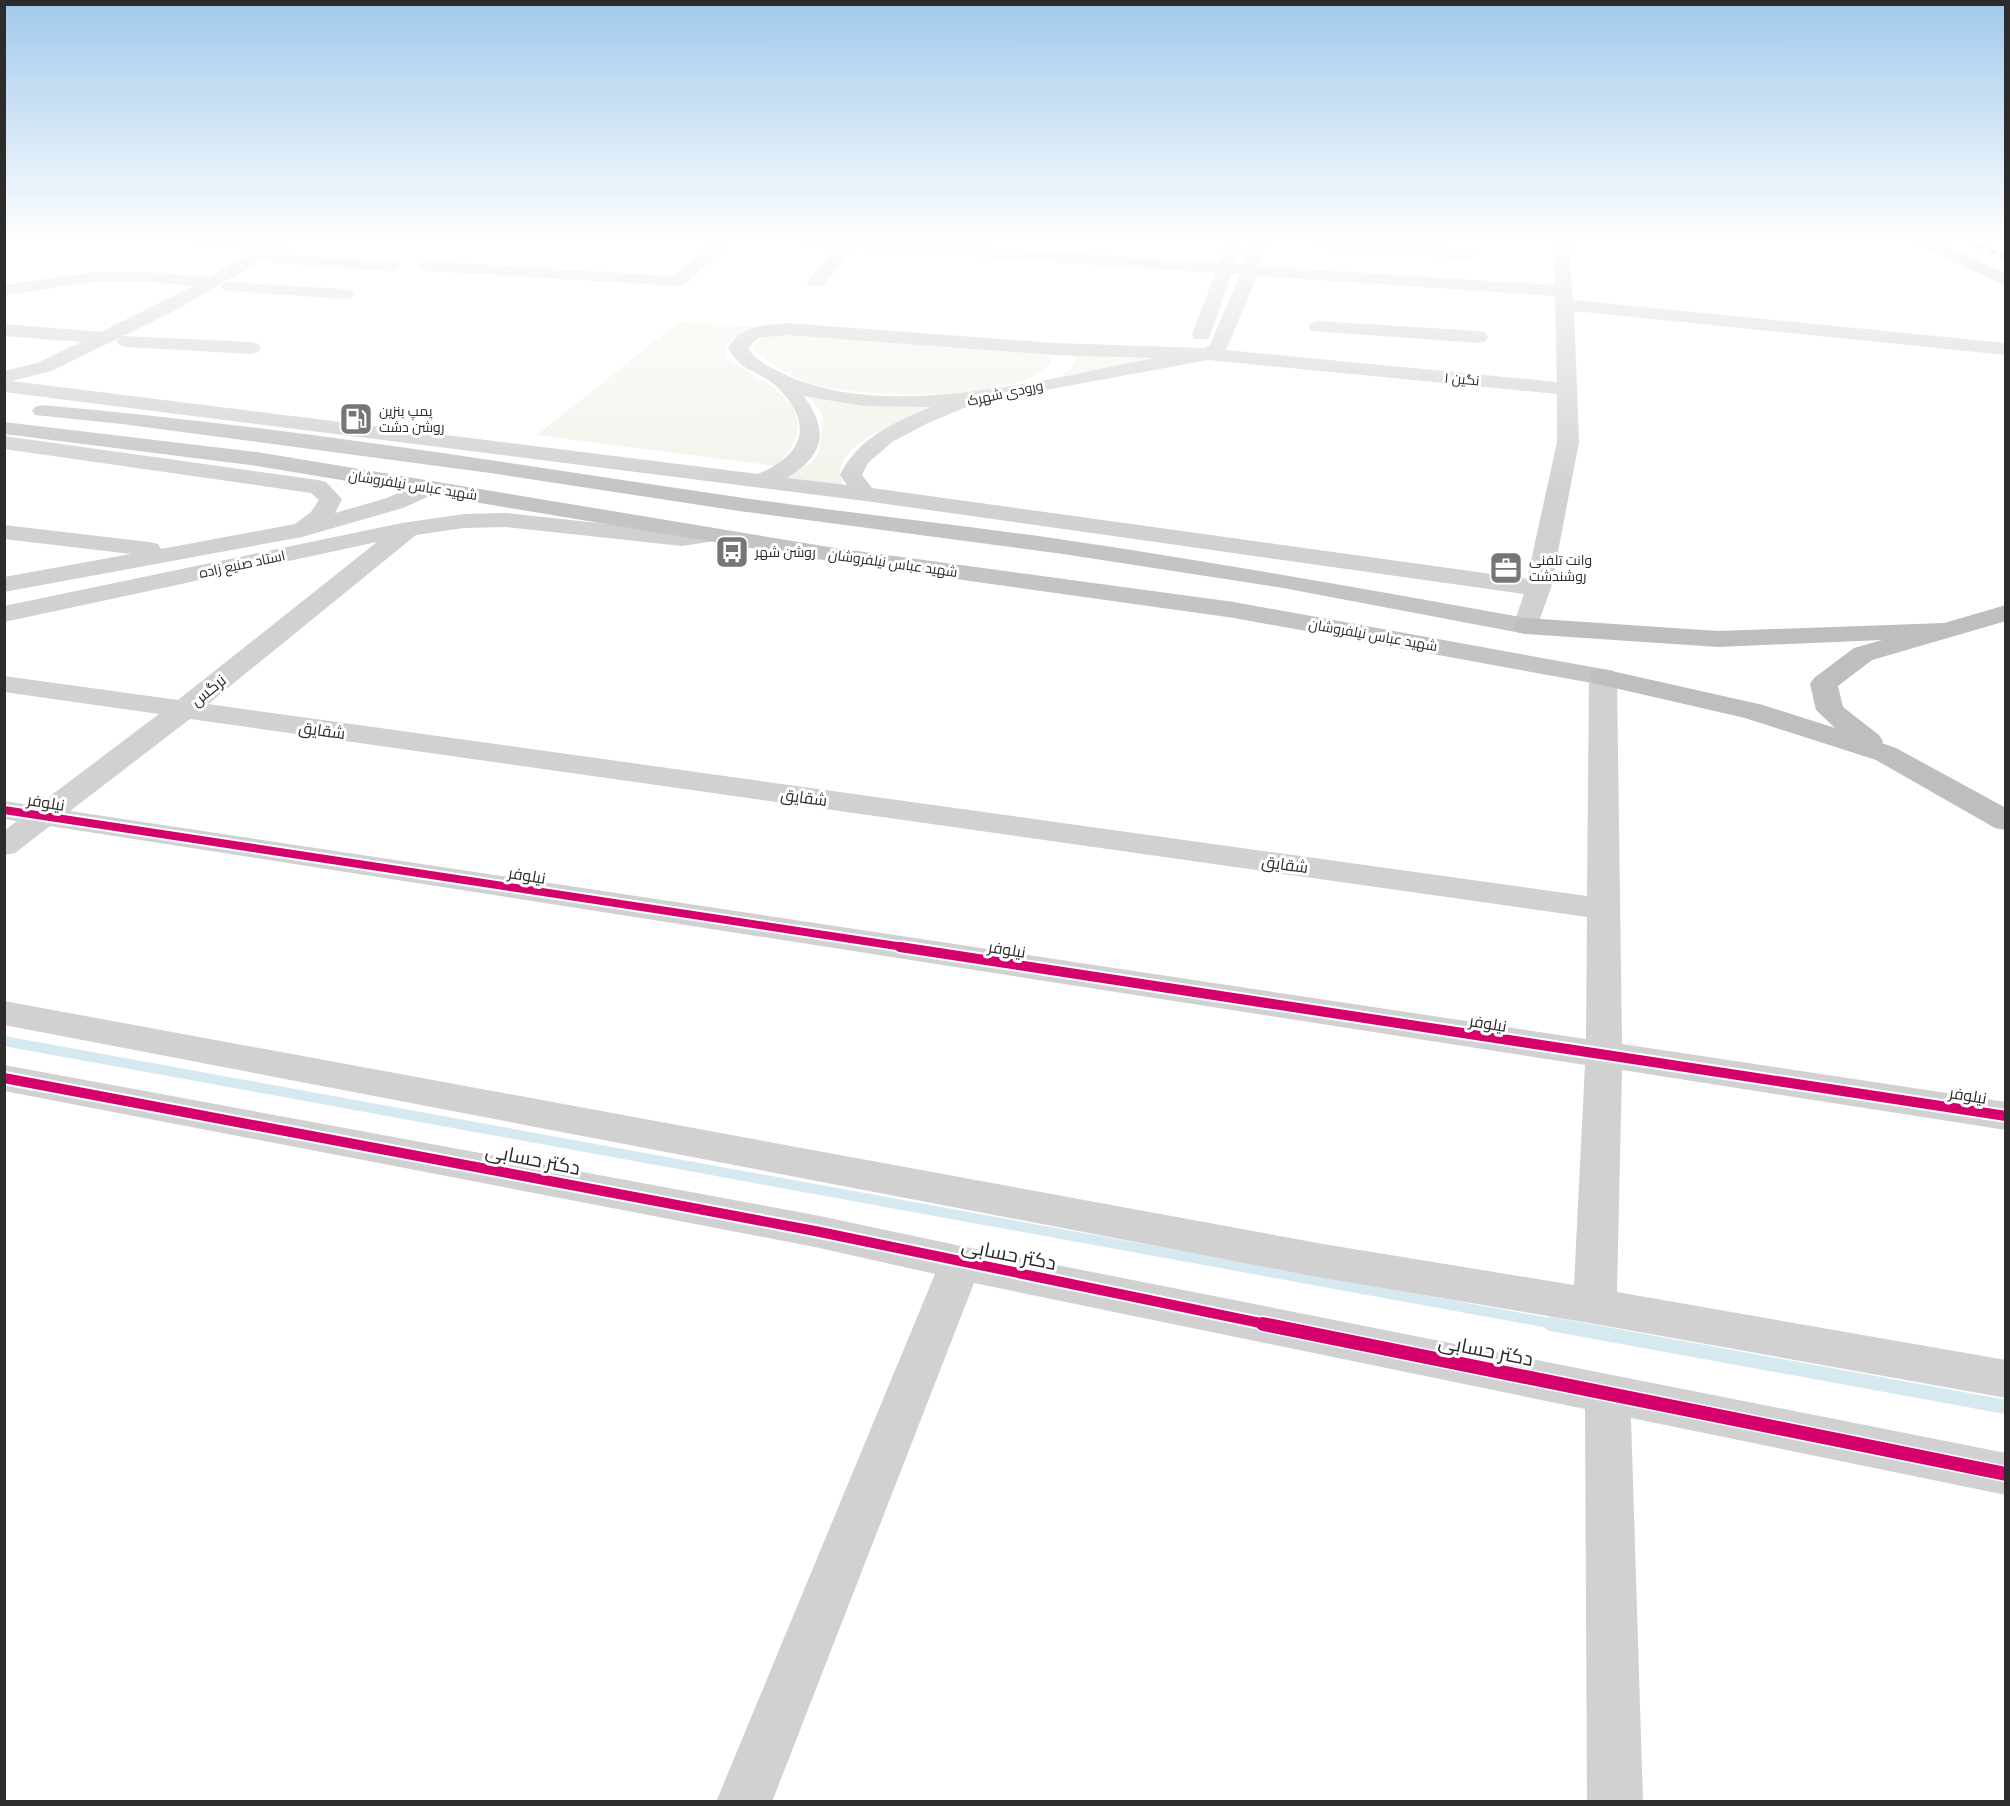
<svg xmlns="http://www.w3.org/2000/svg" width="2010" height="1806" viewBox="0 0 2010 1806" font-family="Ubuntu,Cairo,sans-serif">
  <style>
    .green { fill: #f0f4ea }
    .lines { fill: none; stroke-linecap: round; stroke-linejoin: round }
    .stream-far1 { stroke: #d6e9f1; stroke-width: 10 }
    .stream { stroke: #d6e9f1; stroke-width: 14 }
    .minor { fill: #d1d1d1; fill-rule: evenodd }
    .major { fill: #c4c4c4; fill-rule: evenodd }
    .highway { fill: #bebebe; fill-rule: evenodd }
    .quiet { stroke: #8e44ad; stroke-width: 4.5; stroke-dasharray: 8 4.5; stroke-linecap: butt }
    .cycleway-far2-casing { stroke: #fff; stroke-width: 12 }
    .cycleway-far1-casing { stroke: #fff; stroke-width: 14 }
    .cycleway-casing { stroke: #fff; stroke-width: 17 }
    .cycleway-far2 { stroke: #d6006c; stroke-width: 8 }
    .cycleway-far1 { stroke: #d6006c; stroke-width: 10 }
    .cycleway { stroke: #d6006c; stroke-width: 14 }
    .labels { text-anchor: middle; stroke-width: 6; stroke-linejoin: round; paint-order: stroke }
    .far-street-label { font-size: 14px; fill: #2c2c2c; stroke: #fff }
    .far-poi-label { font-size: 14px; fill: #2c2c2c; stroke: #fff; text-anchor: start }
    .street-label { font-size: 16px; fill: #2c2c2c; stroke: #fff }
    .near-street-label { font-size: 20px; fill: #2c2c2c; stroke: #fff }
  </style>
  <rect width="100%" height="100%" fill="#fff"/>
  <path class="green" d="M 679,322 L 758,327 C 745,331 718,341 726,359 C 768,383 832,412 776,466 L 537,435 Z
    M 776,333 L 1039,352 L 1048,355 L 1051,361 C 1028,403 860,398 817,385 C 792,378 773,365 753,350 L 756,341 Z
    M 1072,353 L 1163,359 L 1059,377 L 1071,369 L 1076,358 Z
    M 805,394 C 852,406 895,407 943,404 C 915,415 852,435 841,466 C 838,473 842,481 844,488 L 779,481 L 812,462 L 819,451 L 823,419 L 819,409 Z"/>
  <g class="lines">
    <path class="stream-far1" d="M 4,1041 L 1560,1325"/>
    <path class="stream" d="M 1551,1324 L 2006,1407"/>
    <path class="minor" d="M 187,240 L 294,240 L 274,254 L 391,261 L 397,262 L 400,266 L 397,270 L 391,271 L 277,263 L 271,262 L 270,256 L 224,282 L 345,289 L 351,290 L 354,294 L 351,298 L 345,299 L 230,291 L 224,290 L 221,286 L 224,282 L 172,312 L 123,336 L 251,342 L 258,344 L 261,348 L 258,352 L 251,354 L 126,347 L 119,345 L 117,341 L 119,338 L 51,371 L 12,381 L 758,474 C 806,454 814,422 775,385 C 758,370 742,373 728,348 C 740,326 764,325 787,323 L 1055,343 L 1204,348 L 1210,345 L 1240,274 L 1232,274 L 1210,335 L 1208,339 L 1194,339 L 1192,335 L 1215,273 L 854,248 L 822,286 L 810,286 L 807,282 L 837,247 L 805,245 L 797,240 L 882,240 L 1218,263 L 1227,240 L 1243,240 L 1235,264 L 1244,264 L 1251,240 L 1267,240 L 1260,266 L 1555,285 L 1552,240 L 1568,240 L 1573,300 L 2006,343 L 2006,355 L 1574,311 L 1579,442 L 1551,588 L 1535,632 L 1526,634 L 1517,632 L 1513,626 L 1524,594 L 865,501 L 4,392 L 4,371 L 37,363 L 81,342 L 4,336 L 4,324 L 101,332 L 193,286 L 150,282 L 93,282 L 4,295 L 4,285 L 93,272 L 150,272 L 209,277 L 257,250 L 195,245 ZM 1257,276 L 1555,296 L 1557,382 L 1226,350 ZM 787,335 L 1055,355 L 1155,358 C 1047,378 883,425 780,372 C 768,366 755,360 748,348 L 758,338 ZM 1208,360 L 1557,394 L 1557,442 L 1527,579 L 872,488 L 862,475 L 868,463 L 892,442 L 928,423 L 976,403 ZM 804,396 L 863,406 L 931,407 C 894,422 858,438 840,475 L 847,485 L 787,478 C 825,454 829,432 804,396 Z
      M 716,240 L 734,240 L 684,285 L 678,286 L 428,271 L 422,270 L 419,266 L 422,262 L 428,261 L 674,276 Z
      M 1313,240 L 1349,240 L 1470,249 L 1478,254 L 1470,259 L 1319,248 L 1313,246 L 1311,243 Z
      M 1318,321 L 1479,331 L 1486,333 L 1488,337 L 1486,341 L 1479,343 L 1311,331 L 1309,327 L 1311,323 Z
      M 4,436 L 318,480 L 326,482 L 342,499 L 335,513 L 387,498 L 420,483 L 428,481 L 436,483 L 439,488 L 436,493 L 403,508 L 302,537 L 4,592 L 4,577 L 131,554 L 4,539 L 4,525 L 149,542 L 158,544 L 161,549 L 295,524 L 311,512 L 319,500 L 311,493 L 4,449 Z
      M 505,513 L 682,532 L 713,528 L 721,530 L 725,535 L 721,540 L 682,546 L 505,527 L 464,528 L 416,535 L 208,704 L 1587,896 L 1589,677 L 1593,671 L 1603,669 L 1613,671 L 1617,677 L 1622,1044 L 2006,1102 L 2006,1130 L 1622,1070 L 1617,1292 L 2006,1360 L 2006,1398 L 1595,1324 L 1323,1278 L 4,1025 L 4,1001 L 1323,1244 L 1574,1285 L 1585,1065 L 50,826 L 15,853 L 4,855 L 4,831 L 17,821 L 4,819 L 4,801 L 37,806 L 159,714 L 4,692 L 4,676 L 178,700 L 377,542 L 4,622 L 4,606 L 402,523 L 464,514 ZM 190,719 L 1587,917 L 1586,1039 L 70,811 Z
      M 4,1065 L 815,1215 L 961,1246 L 2006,1453 L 2006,1495 L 1631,1418 L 1643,1802 L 1587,1802 L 1585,1409 L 974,1283 L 772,1802 L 716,1802 L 935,1274 L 815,1247 L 4,1091 Z"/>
    <path class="major" d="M 42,405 C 275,425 506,463 737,497 C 846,513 956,524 1065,540 C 1220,563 1373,590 1526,618 L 1535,620 L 1539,626 L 1535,632 L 1526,634 L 1283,588 L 1063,554 L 739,511 L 490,473 L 122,424 L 35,415 L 32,411 L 35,407 Z
      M 4,422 L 257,452 L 835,548 L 1234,602 L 1603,669 L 1613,671 L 1617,677 L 1613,683 L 1603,685 L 1234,618 L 835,562 L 257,466 L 4,434 Z"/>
    <path class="highway" d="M 1913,240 L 1934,240 L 2006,274 L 2006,286 L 1915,243 Z
      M 2006,605 L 2006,621 L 1872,660 L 1838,686 L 1843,707 L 1879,735 L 1883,741 L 1882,743 L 1896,748 L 2006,808 L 2006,830 L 1995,828 L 1876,760 L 1745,718 L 1593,683 L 1589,677 L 1593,671 L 1603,669 L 1763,705 L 1835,728 L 1816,710 L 1810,684 L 1814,678 L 1854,648 L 1882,640 L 1718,647 L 1526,634 L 1517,632 L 1513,626 L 1517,620 L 1526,618 L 1718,631 L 1944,623 Z"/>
    <path class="quiet" d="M 1966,240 L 2006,257"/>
    <defs>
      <path id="cycleway-far2" d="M 4,810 L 910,948"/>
      <path id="cycleway-far1" d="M 900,947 L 2006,1116
        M 4,1078 L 815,1231 L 1270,1325"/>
      <path id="cycleway" d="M 1263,1324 L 2006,1474"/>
    </defs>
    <use href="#cycleway-far2" class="cycleway-far2-casing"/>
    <use href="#cycleway-far1" class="cycleway-far1-casing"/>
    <use href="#cycleway" class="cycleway-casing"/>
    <use href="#cycleway-far2" class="cycleway-far2"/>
    <use href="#cycleway-far1" class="cycleway-far1"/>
    <use href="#cycleway" class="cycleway"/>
  </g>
  <linearGradient id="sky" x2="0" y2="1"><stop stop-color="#a1c9ec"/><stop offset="0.49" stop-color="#fff"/><stop offset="1" stop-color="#fff" stop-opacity="0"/></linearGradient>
  <rect width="2010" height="493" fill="url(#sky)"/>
  <defs>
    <symbol id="fuel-square" viewBox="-11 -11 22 22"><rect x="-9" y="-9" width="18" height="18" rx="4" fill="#767676" stroke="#fff"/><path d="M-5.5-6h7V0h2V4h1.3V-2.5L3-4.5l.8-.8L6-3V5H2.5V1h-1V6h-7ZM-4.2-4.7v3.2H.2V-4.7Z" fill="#fff"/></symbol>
    <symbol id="bus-square" viewBox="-11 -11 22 22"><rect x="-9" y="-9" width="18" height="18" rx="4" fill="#767676" stroke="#fff"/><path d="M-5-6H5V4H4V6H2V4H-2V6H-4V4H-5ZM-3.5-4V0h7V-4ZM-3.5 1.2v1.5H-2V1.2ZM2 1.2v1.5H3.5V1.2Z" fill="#fff"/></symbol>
    <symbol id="office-square" viewBox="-11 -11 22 22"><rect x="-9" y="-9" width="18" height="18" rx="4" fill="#767676" stroke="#fff"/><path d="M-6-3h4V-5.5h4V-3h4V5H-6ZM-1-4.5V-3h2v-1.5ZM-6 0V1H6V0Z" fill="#fff"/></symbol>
  </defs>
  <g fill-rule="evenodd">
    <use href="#fuel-square" x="337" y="400" width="38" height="38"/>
    <use href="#bus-square" x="713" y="533" width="38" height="38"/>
    <use href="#office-square" x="1487" y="549" width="38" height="38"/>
  </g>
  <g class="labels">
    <g class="far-street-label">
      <text transform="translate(1462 379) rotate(5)" y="5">نگین ۱</text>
      <text transform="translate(1005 393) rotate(-12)" y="5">ورودی شهرک</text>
      <text transform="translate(413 485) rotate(9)" y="5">شهید عباس نیلفروشان</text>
      <text transform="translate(893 563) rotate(8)" y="5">شهید عباس نیلفروشان</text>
      <text transform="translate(242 564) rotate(-12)" y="5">استاد صنیع زاده</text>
      <text transform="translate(1373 635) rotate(10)" y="5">شهید عباس نیلفروشان</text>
    </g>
    <g class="far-poi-label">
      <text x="379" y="416">پمپ بنزین<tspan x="379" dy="16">روشن دشت</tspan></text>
      <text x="755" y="557">روشن شهر</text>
      <text x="1529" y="565">وانت تلفنی<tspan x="1529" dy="16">روشندشت</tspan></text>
    </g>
    <g class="street-label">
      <text transform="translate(208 690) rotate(-39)" y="6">نرگس</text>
      <text transform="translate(322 730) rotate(8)" y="6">شقایق</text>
      <text transform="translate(804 797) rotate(8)" y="6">شقایق</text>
      <text transform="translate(46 802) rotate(9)" y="6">نیلوفر</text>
      <text transform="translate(1285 864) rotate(8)" y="6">شقایق</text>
      <text transform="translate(527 875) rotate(9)" y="6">نیلوفر</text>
      <text transform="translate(1007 949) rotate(9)" y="6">نیلوفر</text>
      <text transform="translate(1488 1023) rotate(9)" y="6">نیلوفر</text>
      <text transform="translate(1968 1095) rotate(9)" y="6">نیلوفر</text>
    </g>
    <g class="near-street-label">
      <text transform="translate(533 1159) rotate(11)" y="7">دکتر حسابی</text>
      <text transform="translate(1009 1254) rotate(11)" y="7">دکتر حسابی</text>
      <text transform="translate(1486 1350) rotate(11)" y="7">دکتر حسابی</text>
    </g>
  </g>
  <rect width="2010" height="1806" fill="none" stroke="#2c2c2c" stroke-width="12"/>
</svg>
